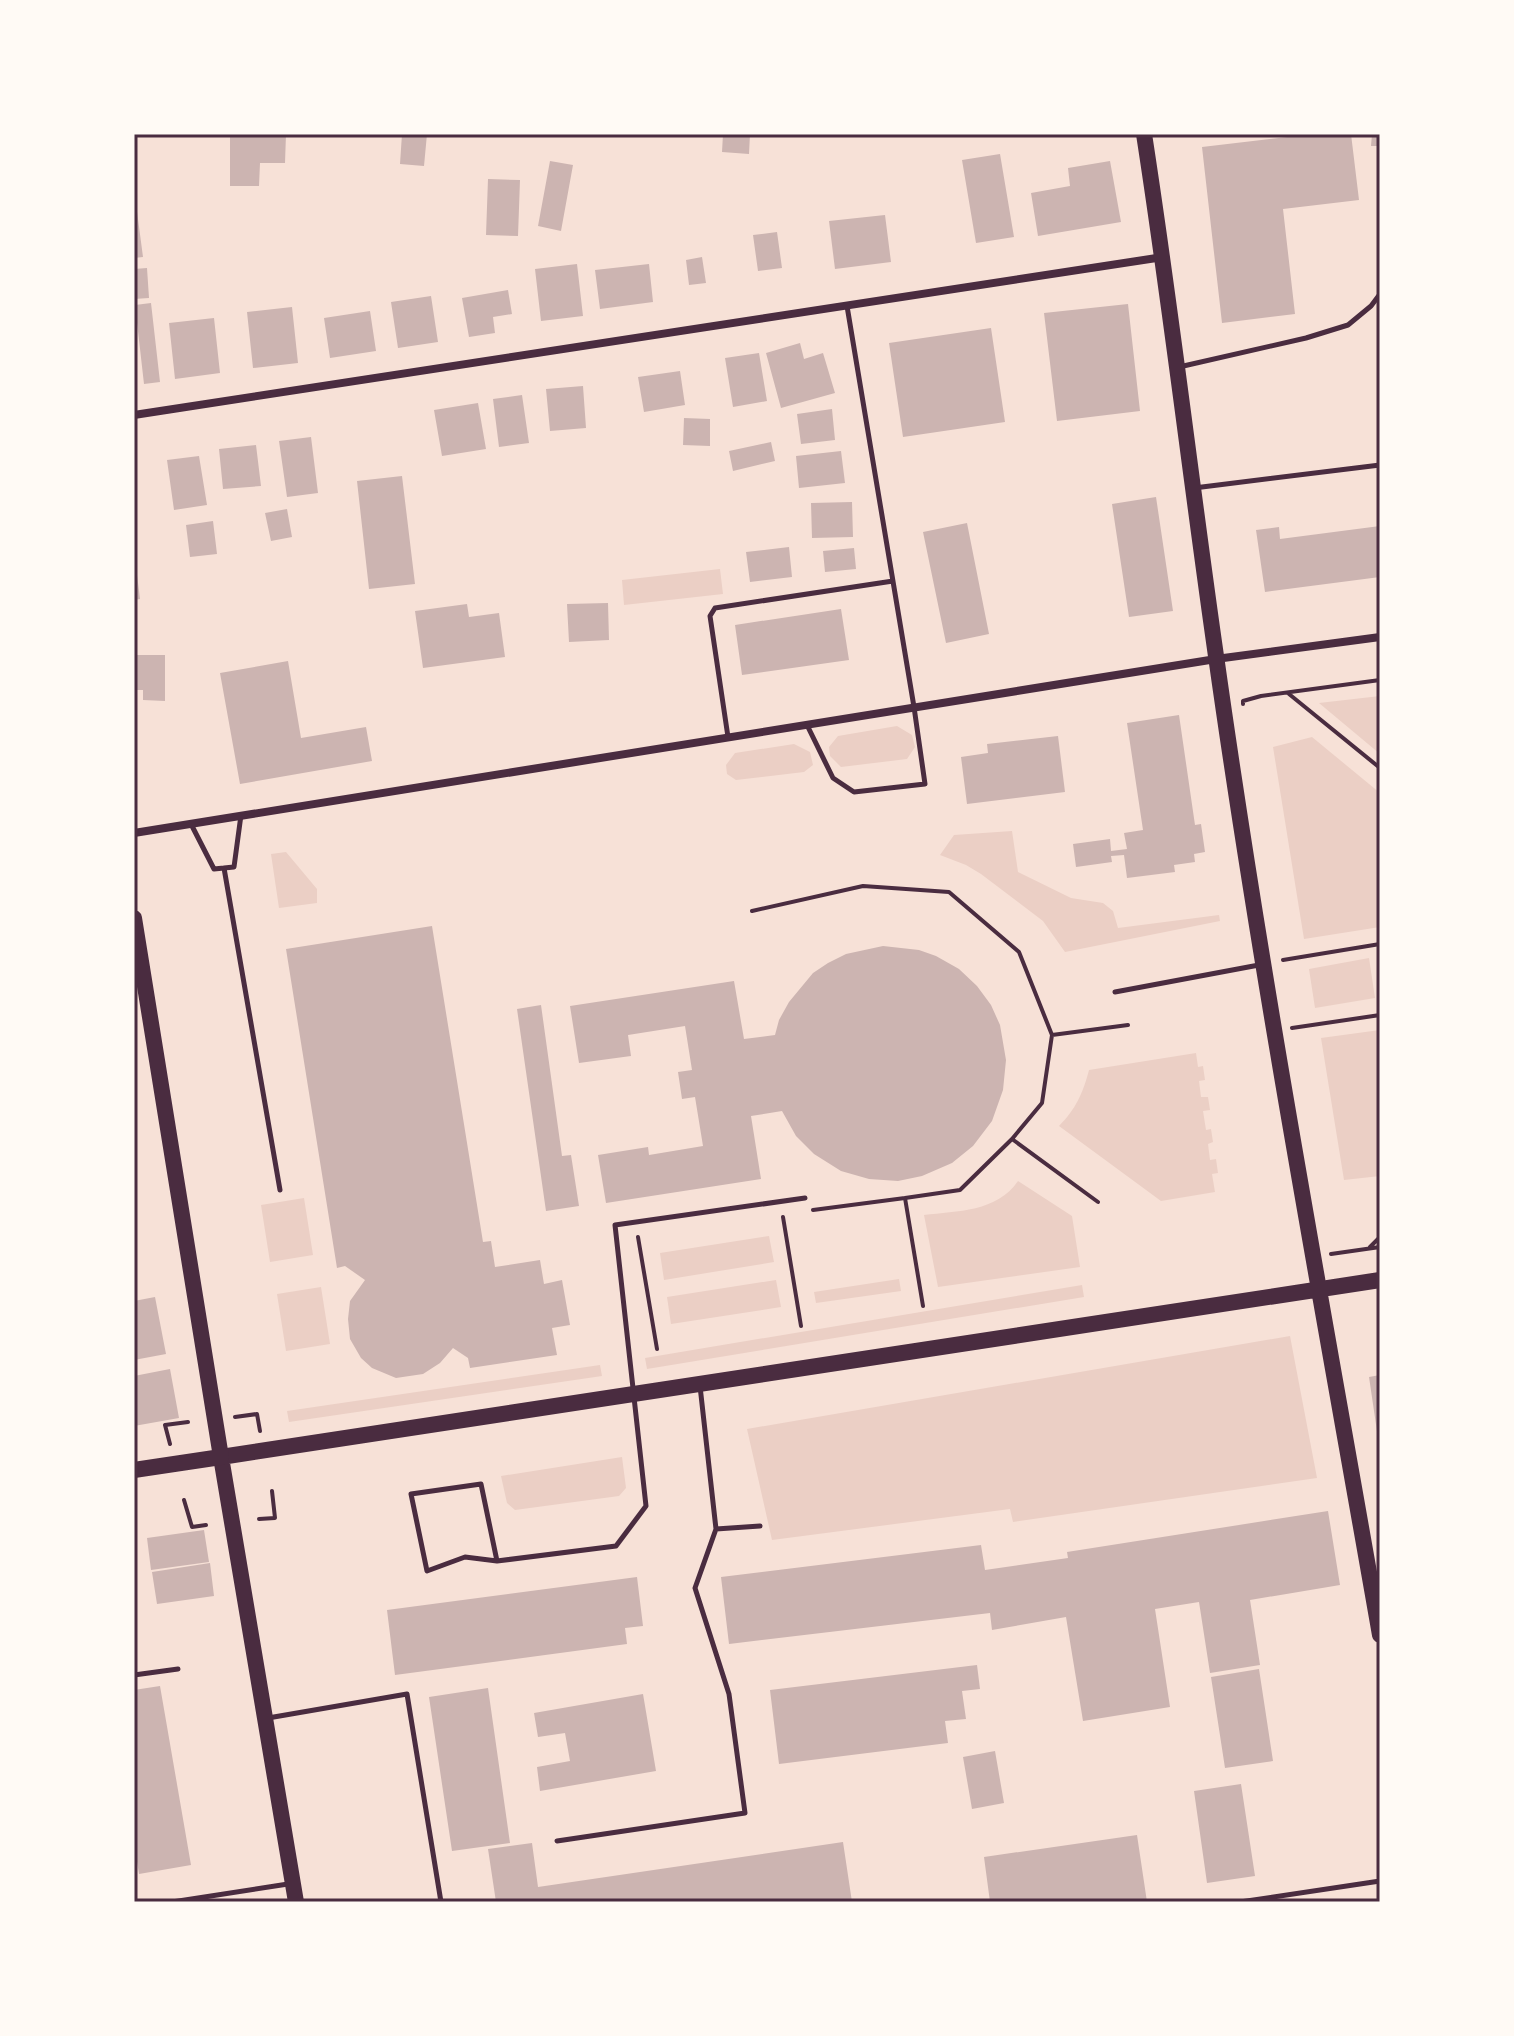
<svg xmlns="http://www.w3.org/2000/svg" width="1514" height="2036" viewBox="0 0 1514 2036" font-family="Barlow,sans-serif">
  <style>
    .green { fill: #ebcfc5 }
    .building { fill: #ccb4b1 }
    .lines { fill: none; stroke-linecap: round; stroke-linejoin: round }
    .path { stroke: #4a2c40; stroke-width: 4 }
    .service { stroke: #4a2c40; stroke-width: 5 }
    .minor { stroke: #4a2c40; stroke-width: 8 }
    .secondary { stroke: #4a2c40; stroke-width: 16 }
    .primary { stroke: #4a2c40; stroke-width: 16 }
    .neatline { fill: none; stroke: #4a2c40; stroke-width: 3 }
  </style>
  <rect width="100%" height="100%" fill="#f7e1d7"/>
  <path class="green" d="M 720,569 L 723,594 L 624,605 L 622,580 Z
    M 1380,696 L 1380,754 L 1319,703 Z
    M 897,726 L 912,735 L 915,747 L 907,759 L 841,767 L 830,756 L 829,747 L 838,736 Z
    M 1312,737 L 1380,793 L 1380,927 L 1304,939 L 1273,747 Z
    M 794,744 L 810,752 L 813,765 L 804,772 L 736,780 L 727,774 L 726,765 L 735,753 Z
    M 1012,831 L 1018,872 L 1071,898 L 1103,903 L 1113,911 L 1118,928 L 1219,915 L 1220,921 L 1065,952 L 1043,921 L 981,874 L 966,865 L 940,855 L 954,835 Z
    M 286,852 L 317,889 L 317,903 L 279,908 L 271,854 Z
    M 1369,958 L 1375,998 L 1315,1008 L 1309,969 Z
    M 1380,1030 L 1380,1176 L 1344,1180 L 1321,1038 Z
    M 1196,1053 L 1198,1067 L 1203,1066 L 1205,1080 L 1199,1081 L 1201,1097 L 1208,1097 L 1210,1110 L 1203,1111 L 1206,1130 L 1211,1129 L 1213,1142 L 1208,1144 L 1210,1160 L 1216,1159 L 1218,1173 L 1212,1174 L 1215,1192 L 1161,1201 L 1059,1126 C 1076,1109 1083,1093 1089,1070 Z
    M 1018,1181 L 1072,1216 L 1080,1267 L 938,1287 L 924,1215 C 957,1211 997,1212 1018,1181 Z
    M 304,1198 L 313,1255 L 270,1262 L 261,1205 Z
    M 769,1236 L 774,1262 L 664,1280 L 660,1253 Z
    M 899,1279 L 901,1291 L 816,1303 L 814,1292 Z
    M 776,1280 L 781,1307 L 671,1324 L 667,1297 Z
    M 1082,1285 L 1084,1297 L 647,1369 L 645,1358 Z
    M 321,1287 L 330,1344 L 286,1351 L 277,1294 Z
    M 1290,1336 L 1317,1478 L 1013,1522 L 1010,1509 L 772,1540 L 747,1429 Z
    M 600,1365 L 602,1376 L 289,1422 L 287,1411 Z
    M 622,1457 L 626,1488 L 619,1496 L 515,1510 L 507,1503 L 501,1476 Z"/>
  <path class="building" d="M 230,134 L 286,134 L 285,163 L 260,163 L 259,186 L 230,186 Z
    M 402,134 L 427,134 L 424,166 L 400,164 Z
    M 723,134 L 750,134 L 749,154 L 722,152 Z
    M 1313,134 L 1351,134 L 1359,200 L 1283,209 L 1295,314 L 1222,323 L 1202,147 Z
    M 1372,134 L 1380,134 L 1380,146 L 1371,146 Z
    M 1000,154 L 1014,237 L 976,243 L 962,160 Z
    M 550,161 L 573,165 L 561,231 L 538,226 Z
    M 1110,161 L 1121,222 L 1038,236 L 1031,193 L 1070,186 L 1068,168 Z
    M 488,179 L 520,180 L 518,236 L 486,235 Z
    M 134,204 L 136,204 L 143,257 L 134,258 Z
    M 885,215 L 891,262 L 835,269 L 829,221 Z
    M 777,232 L 782,268 L 758,271 L 753,235 Z
    M 702,257 L 706,283 L 689,285 L 686,260 Z
    M 577,264 L 583,316 L 541,321 L 535,269 Z
    M 649,264 L 653,302 L 600,309 L 595,270 Z
    M 147,268 L 149,298 L 134,299 L 134,269 Z
    M 508,290 L 512,314 L 493,317 L 495,333 L 469,337 L 462,298 Z
    M 431,296 L 438,342 L 398,348 L 391,302 Z
    M 151,303 L 160,382 L 144,384 L 135,305 Z
    M 1128,304 L 1140,411 L 1057,421 L 1044,313 Z
    M 292,307 L 298,363 L 253,368 L 247,312 Z
    M 370,311 L 376,351 L 330,358 L 324,318 Z
    M 214,318 L 220,373 L 175,379 L 169,323 Z
    M 991,328 L 1005,422 L 903,437 L 889,343 Z
    M 800,343 L 804,359 L 823,353 L 835,393 L 781,408 L 766,353 Z
    M 759,353 L 767,401 L 733,407 L 725,358 Z
    M 680,371 L 685,405 L 644,412 L 638,377 Z
    M 583,386 L 586,428 L 550,431 L 546,389 Z
    M 522,395 L 529,443 L 499,447 L 493,399 Z
    M 478,403 L 486,449 L 442,456 L 434,410 Z
    M 832,409 L 835,440 L 801,444 L 797,414 Z
    M 684,418 L 710,419 L 710,446 L 683,445 Z
    M 311,437 L 318,493 L 287,497 L 279,441 Z
    M 771,442 L 775,461 L 733,471 L 729,451 Z
    M 256,445 L 261,486 L 223,489 L 219,449 Z
    M 841,451 L 845,483 L 799,488 L 796,456 Z
    M 199,456 L 207,505 L 174,510 L 167,460 Z
    M 402,476 L 415,584 L 369,589 L 357,481 Z
    M 1156,497 L 1173,611 L 1129,617 L 1112,504 Z
    M 852,502 L 853,537 L 812,538 L 811,503 Z
    M 287,509 L 292,537 L 271,541 L 265,513 Z
    M 213,521 L 217,554 L 190,557 L 186,525 Z
    M 967,523 L 989,634 L 946,643 L 923,532 Z
    M 1380,526 L 1380,577 L 1265,592 L 1256,530 L 1279,527 L 1280,539 Z
    M 789,547 L 792,577 L 750,582 L 746,552 Z
    M 854,548 L 856,569 L 825,572 L 823,551 Z
    M 134,567 L 136,567 L 140,599 L 134,600 Z
    M 608,603 L 609,640 L 569,642 L 567,604 Z
    M 467,604 L 469,617 L 499,613 L 505,657 L 423,668 L 415,611 Z
    M 841,609 L 849,660 L 742,675 L 735,625 Z
    M 134,655 L 165,655 L 165,701 L 143,700 L 143,690 L 134,690 Z
    M 288,661 L 301,738 L 366,727 L 372,761 L 240,784 L 220,673 Z
    M 1179,715 L 1195,825 L 1201,824 L 1205,852 L 1194,854 L 1195,862 L 1174,865 L 1175,872 L 1127,878 L 1124,855 L 1111,856 L 1112,862 L 1076,867 L 1073,844 L 1110,839 L 1111,851 L 1127,849 L 1124,833 L 1143,830 L 1127,723 Z
    M 1058,736 L 1065,792 L 967,804 L 961,757 L 988,753 L 987,744 Z
    M 432,926 L 483,1242 L 491,1241 L 495,1267 L 540,1260 L 544,1284 L 562,1280 L 570,1325 L 552,1328 L 557,1355 L 470,1368 L 468,1358 L 453,1348 L 440,1363 L 423,1374 L 396,1378 L 372,1368 L 361,1358 L 350,1339 L 348,1319 L 350,1301 L 365,1280 L 345,1266 L 337,1268 L 286,949 Z
    M 883,946 L 919,950 L 936,956 L 959,969 L 977,986 L 991,1005 L 1000,1025 L 1006,1060 L 1003,1090 L 992,1121 L 973,1146 L 952,1163 L 922,1176 L 898,1181 L 869,1179 L 841,1171 L 814,1154 L 796,1136 L 782,1111 L 751,1116 L 761,1179 L 606,1203 L 598,1155 L 648,1147 L 649,1155 L 703,1146 L 695,1097 L 682,1099 L 678,1072 L 692,1070 L 685,1026 L 628,1035 L 631,1056 L 579,1063 L 570,1006 L 734,981 L 744,1039 L 775,1035 L 779,1020 L 789,1002 L 813,973 L 828,963 L 846,954 Z
    M 541,1005 L 562,1156 L 571,1155 L 579,1206 L 546,1211 L 517,1009 Z
    M 155,1297 L 166,1354 L 134,1360 L 134,1301 Z
    M 170,1369 L 179,1418 L 134,1426 L 134,1376 Z
    M 1380,1375 L 1380,1438 L 1378,1438 L 1369,1377 Z
    M 1328,1511 L 1340,1585 L 1250,1600 L 1260,1665 L 1210,1673 L 1199,1602 L 1155,1609 L 1170,1707 L 1083,1721 L 1066,1617 L 992,1630 L 990,1613 L 729,1644 L 721,1577 L 981,1545 L 985,1570 L 1068,1558 L 1067,1552 Z
    M 204,1530 L 209,1562 L 151,1570 L 147,1538 Z
    M 210,1563 L 214,1596 L 157,1604 L 152,1572 Z
    M 637,1577 L 643,1626 L 625,1628 L 627,1644 L 395,1675 L 387,1610 Z
    M 977,1665 L 980,1689 L 962,1691 L 966,1719 L 945,1721 L 948,1743 L 779,1764 L 770,1690 Z
    M 1259,1669 L 1273,1761 L 1225,1768 L 1211,1677 Z
    M 160,1686 L 191,1865 L 139,1874 L 134,1843 L 134,1690 Z
    M 488,1688 L 510,1843 L 452,1851 L 429,1697 Z
    M 643,1694 L 656,1771 L 540,1791 L 537,1767 L 570,1761 L 565,1733 L 538,1737 L 534,1713 Z
    M 995,1751 L 1004,1803 L 972,1809 L 963,1757 Z
    M 1241,1784 L 1255,1876 L 1207,1883 L 1194,1791 Z
    M 1137,1835 L 1147,1902 L 990,1902 L 984,1857 Z
    M 843,1842 L 852,1902 L 496,1902 L 488,1849 L 532,1843 L 538,1887 Z"/>
  <g class="lines">
    <path class="path" d="M 1289,694 L 1380,768
      M 1243,704 L 1243,701 L 1261,696 L 1380,680
      M 752,911 L 863,886 L 949,892 L 1019,952 L 1052,1035
      M 1283,960 L 1380,944
      M 1292,1028 L 1380,1015
      M 1012,1139 L 1042,1103 L 1052,1035 L 1128,1025
      M 905,1198 L 960,1190 L 1012,1139 L 1098,1202
      M 813,1210 L 905,1198 L 923,1306
      M 783,1217 L 801,1326
      M 638,1237 L 657,1349
      M 1370,1247 L 1380,1237
      M 1331,1254 L 1380,1247
      M 235,1417 L 257,1414 L 260,1431
      M 170,1444 L 165,1425 L 188,1422
      M 184,1500 L 192,1527 L 206,1525
      M 259,1519 L 275,1518 L 272,1491"/>
    <path class="service" d="M 1179,367 L 1306,338 L 1348,325 L 1371,306 L 1380,294
      M 1194,488 L 1380,465
      M 807,725 L 833,778 L 854,792 L 925,784 L 914,707 L 847,306
      M 728,737 L 710,616 L 715,608 L 893,581
      M 191,824 L 214,869 L 234,867 L 241,815
      M 224,868 L 280,1190
      M 1115,992 L 1259,965
      M 700,1386 L 716,1529 L 760,1526
      M 497,1561 L 465,1557 L 427,1571 L 411,1494 L 481,1484 L 497,1561 L 616,1546 L 646,1506 L 615,1225 L 805,1198
      M 134,1675 L 178,1669
      M 268,1718 L 407,1694 L 441,1902
      M 557,1841 L 745,1813 L 729,1694 L 695,1588 L 716,1529
      M 172,1902 L 288,1884
      M 1240,1902 L 1380,1881"/>
    <path class="minor" d="M 134,415 L 1163,257
      M 134,833 L 1216,659 L 1380,637"/>
    <path class="secondary" d="M 1144,134 C 1171,308 1191,482 1216,656 C 1262,983 1323,1309 1380,1635
      M 296,1902 L 221,1457 L 1380,1280"/>
    <path class="primary" d="M 134,918 L 221,1457 L 134,1470"/>
  </g>
  <rect width="1514" height="2036" fill="none" stroke="#fffaf5" stroke-width="272"/>
  <rect x="136" y="136" width="1242" height="1764" class="neatline"/>
</svg>
